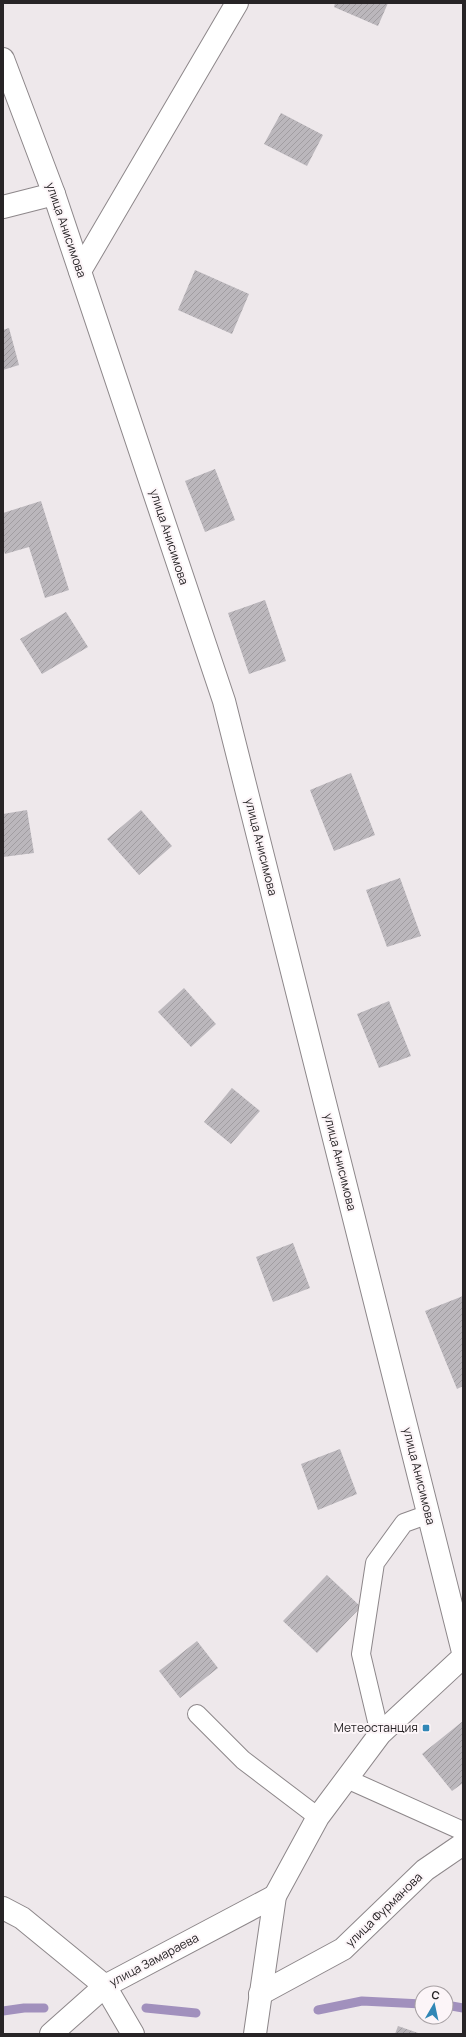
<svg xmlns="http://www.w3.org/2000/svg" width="466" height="2037" viewBox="0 0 466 2037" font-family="Manrope,sans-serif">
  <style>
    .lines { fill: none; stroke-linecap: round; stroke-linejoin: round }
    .stream { stroke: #a190bd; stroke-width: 9 }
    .building { fill: url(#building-hatch) }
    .lane-casing { stroke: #8d878a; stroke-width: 20 }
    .street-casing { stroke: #8d878a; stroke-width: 24 }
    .secondary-casing { stroke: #8d878a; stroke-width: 24 }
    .lane { stroke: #fff; stroke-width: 18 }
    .street { stroke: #fff; stroke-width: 22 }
    .secondary { stroke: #fff; stroke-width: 22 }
    .poi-dot { fill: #3187b6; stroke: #fcf5f8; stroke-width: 1.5 }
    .labels { text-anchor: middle; stroke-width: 4; stroke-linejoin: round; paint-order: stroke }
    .street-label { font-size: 12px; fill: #272426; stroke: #fcf5f8 }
    .poi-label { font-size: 12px; fill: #272426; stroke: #fcf5f8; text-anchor: end }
  </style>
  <defs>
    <pattern id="building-hatch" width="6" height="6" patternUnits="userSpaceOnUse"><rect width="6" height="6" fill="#bbb7bc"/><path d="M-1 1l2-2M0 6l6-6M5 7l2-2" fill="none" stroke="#a19da1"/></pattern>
  </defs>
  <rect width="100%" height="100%" fill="#eee8eb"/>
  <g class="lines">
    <path class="stream" d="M 446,2005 L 463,2008
      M 146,2008 L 196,2013
      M 318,2010 L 362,2001 L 422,2004
      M 3,2011 L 24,2008 L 44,2008"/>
  </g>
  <path class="building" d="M 335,3 L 388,3 L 378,26 L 334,7 Z
    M 281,113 L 323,135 L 307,166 L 264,144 Z
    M 195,270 L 249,294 L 232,334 L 178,310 Z
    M 9,328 L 19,365 L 3,370 L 3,330 Z
    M 215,469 L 235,520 L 205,532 L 185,481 Z
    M 41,501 L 69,590 L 45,598 L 29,547 L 5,554 L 3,548 L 3,513 Z
    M 265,600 L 286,661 L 249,674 L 228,613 Z
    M 66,612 L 88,647 L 42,674 L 20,639 Z
    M 351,773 L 375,835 L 334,851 L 310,790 Z
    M 27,810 L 34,853 L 3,857 L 3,814 Z
    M 141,810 L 172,846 L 139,875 L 107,839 Z
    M 400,878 L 421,936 L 387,947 L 366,890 Z
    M 184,988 L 216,1024 L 191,1047 L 158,1012 Z
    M 389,1001 L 411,1056 L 379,1068 L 357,1014 Z
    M 232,1088 L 260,1111 L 231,1144 L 204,1122 Z
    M 293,1243 L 310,1288 L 273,1302 L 256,1257 Z
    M 463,1296 L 463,1386 L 457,1389 L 425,1311 Z
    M 340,1449 L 357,1494 L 318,1510 L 301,1464 Z
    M 327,1575 L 361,1607 L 317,1653 L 283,1621 Z
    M 197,1641 L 218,1668 L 180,1698 L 159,1671 Z
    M 463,1721 L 463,1783 L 452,1791 L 422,1754 Z
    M 398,2026 L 421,2034 L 395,2034 Z"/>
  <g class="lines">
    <defs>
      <path id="lane" d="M 197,1714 L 243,1760 L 318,1817
        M 380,1734 L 361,1654 L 375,1563 L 404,1523 L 429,1514
        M 347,1779 L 463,1831"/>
      <path id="street" d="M 3,207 L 54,194
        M 80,271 L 237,3
        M 3,1908 L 22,1918 L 105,1986 L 275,1896
        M 260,1994 L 343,1949 L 425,1870 L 463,1844
        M 51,2034 L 105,1986 L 133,2034"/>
      <path id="secondary" d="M 3,59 L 54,194 L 224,701 L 463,1652
        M 255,2034 L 275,1896 L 318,1817 L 380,1734 L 463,1657"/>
    </defs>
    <use href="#lane" class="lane-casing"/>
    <use href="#street" class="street-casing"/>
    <use href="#secondary" class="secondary-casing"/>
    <use href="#lane" class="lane"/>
    <use href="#street" class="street"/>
    <use href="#secondary" class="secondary"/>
  </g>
  <rect class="poi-dot" x="422" y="1724" width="8" height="8" rx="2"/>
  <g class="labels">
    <g class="street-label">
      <text transform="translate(66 230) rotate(71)" y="4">улица Анисимова</text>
      <text transform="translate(169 537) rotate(72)" y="4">улица Анисимова</text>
      <text transform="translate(261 847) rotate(76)" y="4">улица Анисимова</text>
      <text transform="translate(340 1162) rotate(76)" y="4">улица Анисимова</text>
      <text transform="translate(419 1476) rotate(76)" y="4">улица Анисимова</text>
      <text transform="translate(384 1910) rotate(-44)" y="4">улица Фурманова</text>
      <text transform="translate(154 1960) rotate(-28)" y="4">улица Замараева</text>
    </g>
    <g class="poi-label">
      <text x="418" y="1732">Метеостанция</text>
    </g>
  </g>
  <rect width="466" height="2037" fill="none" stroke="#272426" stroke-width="8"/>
  <g transform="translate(434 2005) rotate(9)"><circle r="19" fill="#fcf5f8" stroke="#a7a1a4"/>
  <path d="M0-3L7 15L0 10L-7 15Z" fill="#3187b6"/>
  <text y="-6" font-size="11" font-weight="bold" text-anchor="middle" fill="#272426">С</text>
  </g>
</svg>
